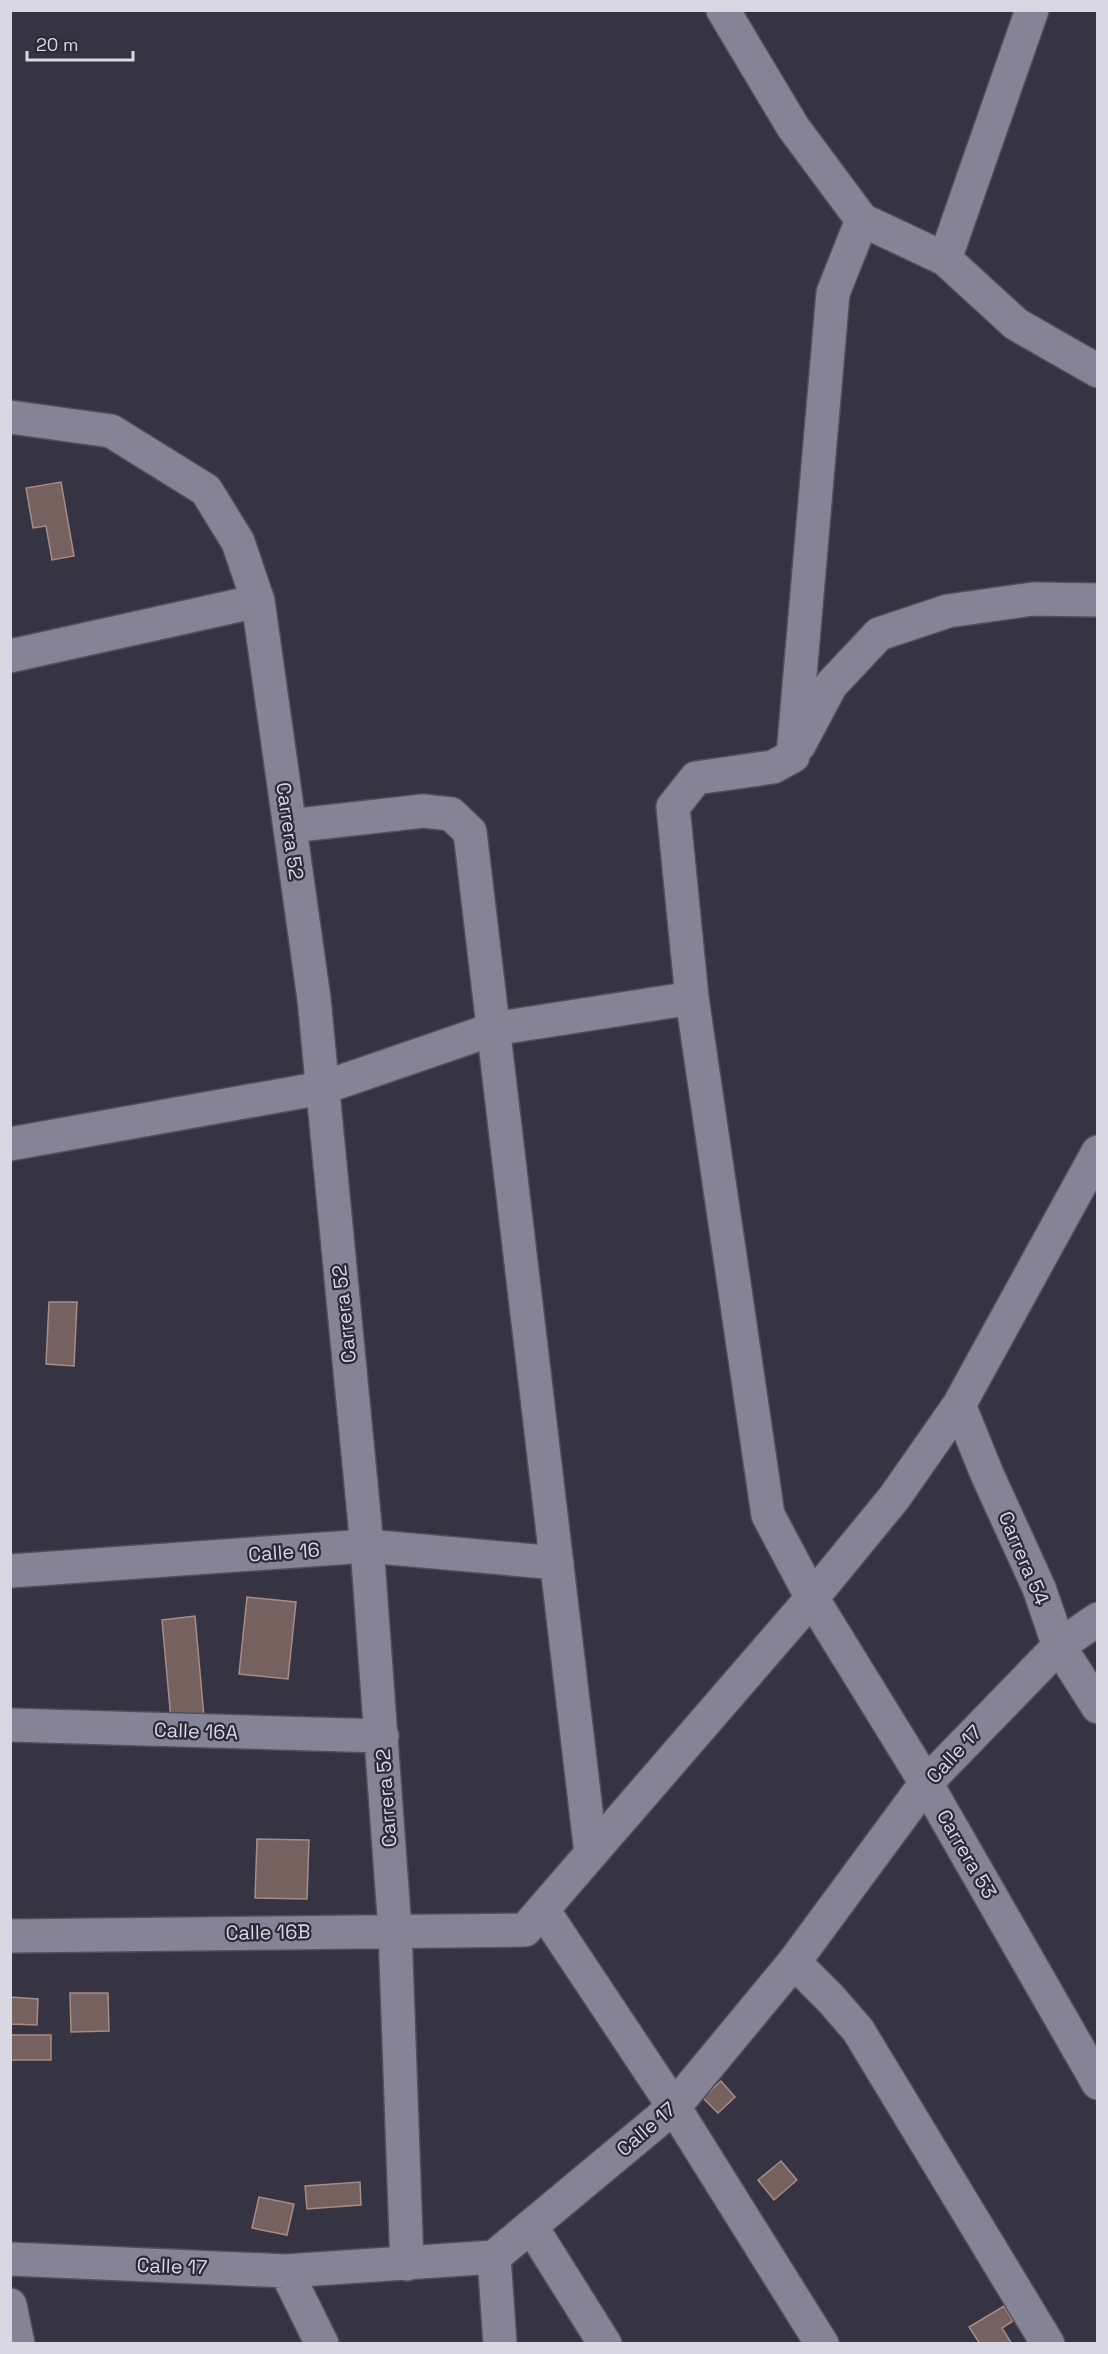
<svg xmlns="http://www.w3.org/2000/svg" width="1108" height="2354" viewBox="0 0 1108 2354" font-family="'Space Grotesk',sans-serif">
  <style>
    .building { fill: #77615e; stroke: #a48c89; stroke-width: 1.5 }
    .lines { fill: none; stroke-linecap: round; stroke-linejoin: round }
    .minor-casing { stroke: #524f5d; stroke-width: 36 }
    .minor { stroke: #878397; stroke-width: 33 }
    .labels { text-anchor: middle; stroke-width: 4.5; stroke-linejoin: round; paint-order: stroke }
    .street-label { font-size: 20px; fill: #d9d7e2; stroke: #2c2939 }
  </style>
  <rect width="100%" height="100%" fill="#363343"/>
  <path class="building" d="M 61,482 L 74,556 L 52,560 L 46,526 L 33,528 L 26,488 Z
    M 49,1302 L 77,1302 L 74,1366 L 46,1364 Z
    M 247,1597 L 296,1602 L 288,1679 L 239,1674 Z
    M 195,1616 L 204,1717 L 171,1720 L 162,1620 Z
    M 257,1839 L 309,1840 L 307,1899 L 255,1898 Z
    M 70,1993 L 108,1993 L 109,2031 L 71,2032 Z
    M 10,1997 L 38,1999 L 37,2025 L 10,2024 Z
    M 10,2035 L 51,2035 L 51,2060 L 10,2060 Z
    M 721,2081 L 735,2097 L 718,2113 L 703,2098 Z
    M 781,2161 L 797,2180 L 774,2200 L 758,2180 Z
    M 360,2182 L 361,2205 L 307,2209 L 305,2186 Z
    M 259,2197 L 294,2204 L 287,2235 L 252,2228 Z
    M 1004,2306 L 1013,2321 L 1002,2328 L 1012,2344 L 980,2344 L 969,2327 Z"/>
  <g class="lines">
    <defs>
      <path id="minor" d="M 723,10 L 793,127 L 862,220 L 945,259 L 1016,324 L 1098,371
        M 862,220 L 833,293 L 793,756 L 773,767 L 696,778 L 673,807 L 692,998 L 768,1515 L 812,1598 L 926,1783 L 1098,2083
        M 945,259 L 1032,10
        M 10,417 L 111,431 L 206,490 L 238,542 L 258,601 L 314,999 L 367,1546 L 395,1930 L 407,2264
        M 10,656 L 258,601
        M 799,745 L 831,685 L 879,634 L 948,611 L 1033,599 L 1098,600
        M 290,826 L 423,811 L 451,814 L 470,832 L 591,1853
        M 10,1144 L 322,1088 L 494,1029 L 692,998
        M 959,1405 L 987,1474 L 1039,1588 L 1059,1646 L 1098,1707
        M 10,1571 L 367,1546 L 557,1563
        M 10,1725 L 382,1736
        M 543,1910 L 674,2107 L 822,2344
        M 10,1936 L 525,1930 L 812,1598 L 894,1498 L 959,1405 L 1098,1152
        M 794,1962 L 831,1999 L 858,2030 L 1048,2344
        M 531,2226 L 605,2344
        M 494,2257 L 500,2344
        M 10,2259 L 286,2271 L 494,2257 L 674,2107 L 794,1962 L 926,1783 L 1059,1646 L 1098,1619
        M 286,2271 L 322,2344
        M 10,2305 L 18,2344"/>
    </defs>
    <use href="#minor" class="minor-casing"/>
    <use href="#minor" class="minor"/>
  </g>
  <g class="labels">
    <g class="street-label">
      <text transform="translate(290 831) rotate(82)" y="7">Carrera 52</text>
      <text transform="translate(344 1314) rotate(-96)" y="7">Carrera 52</text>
      <text transform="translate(284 1552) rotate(-4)" y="7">Calle 16</text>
      <text transform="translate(1024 1558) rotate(67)" y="7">Carrera 54</text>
      <text transform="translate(196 1731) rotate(2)" y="7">Calle 16A</text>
      <text transform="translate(954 1754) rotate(-47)" y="7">Calle 17</text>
      <text transform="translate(386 1798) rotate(-94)" y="7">Carrera 52</text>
      <text transform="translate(967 1854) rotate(60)" y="7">Carrera 53</text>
      <text transform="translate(268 1932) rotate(-1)" y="7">Calle 16B</text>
      <text transform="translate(646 2129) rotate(-41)" y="7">Calle 17</text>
      <text transform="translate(172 2266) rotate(2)" y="7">Calle 17</text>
    </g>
  </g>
  <rect width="1108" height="2354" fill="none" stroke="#d9d7e2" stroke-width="24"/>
  <path d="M27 51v9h106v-9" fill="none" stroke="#d9d7e2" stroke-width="3"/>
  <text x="36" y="51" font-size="18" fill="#d9d7e2" stroke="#2c2939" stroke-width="4.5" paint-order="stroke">20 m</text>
</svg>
